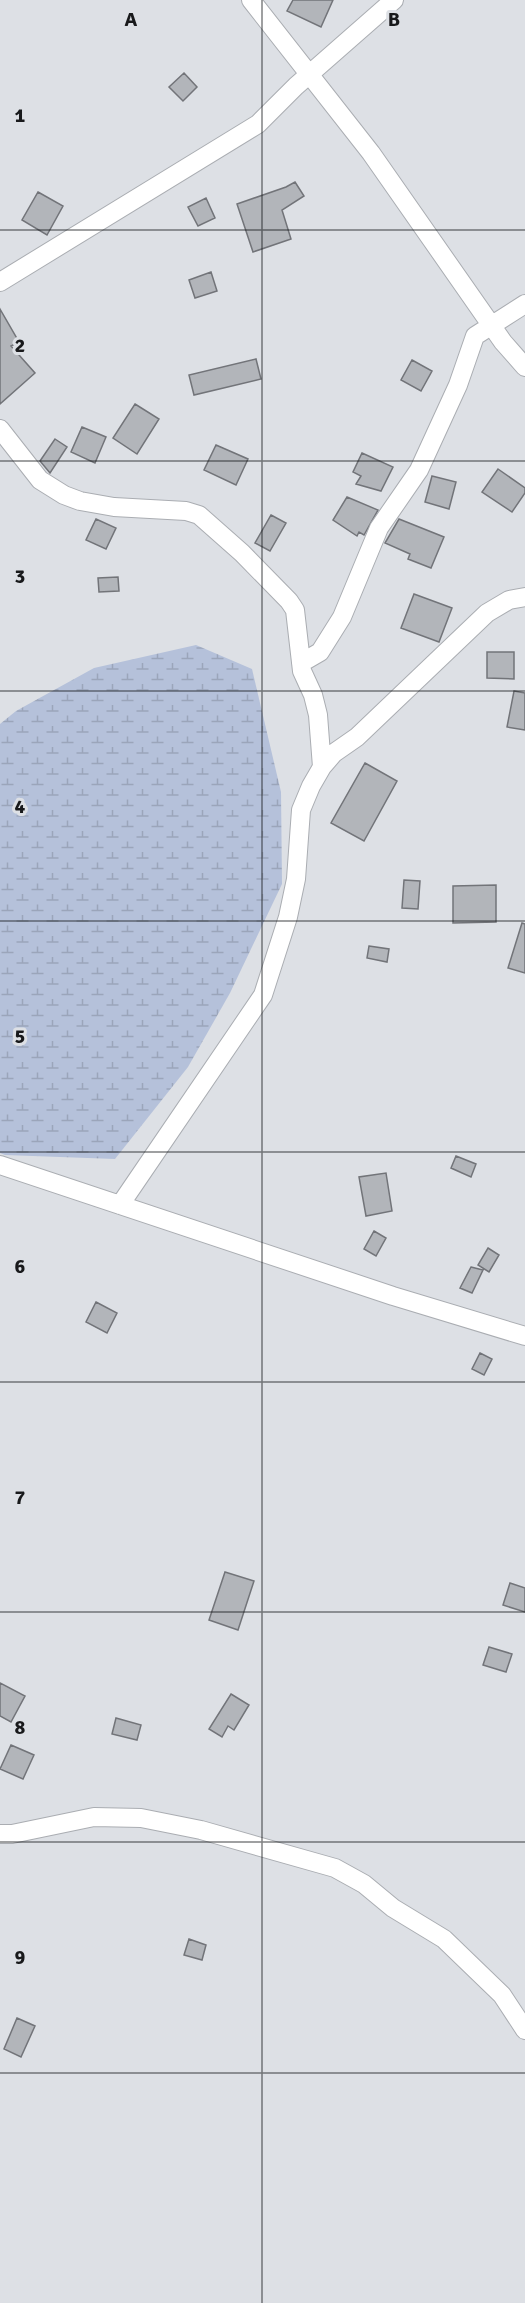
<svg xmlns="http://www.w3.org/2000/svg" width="525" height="2303" viewBox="0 0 525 2303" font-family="Signika,sans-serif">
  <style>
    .wetland { fill: url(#wetland-marsh) }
    .building { fill: #b2b5ba; stroke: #727479; stroke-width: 1.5 }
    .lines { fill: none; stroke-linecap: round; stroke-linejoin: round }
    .minor-casing { stroke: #aaadb2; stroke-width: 20 }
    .minor { stroke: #fff; stroke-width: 18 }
    .grid { fill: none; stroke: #18191b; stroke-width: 1.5; stroke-opacity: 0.55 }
    .grid-label { font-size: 20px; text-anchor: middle; font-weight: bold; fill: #18191b; stroke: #dde0e5; stroke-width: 6; stroke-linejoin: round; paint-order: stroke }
  </style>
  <defs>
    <pattern id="wetland-marsh" width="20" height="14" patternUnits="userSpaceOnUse" patternTransform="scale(1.5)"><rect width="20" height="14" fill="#b5c1da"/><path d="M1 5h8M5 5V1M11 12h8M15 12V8" fill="none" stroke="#9ba5ba"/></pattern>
  </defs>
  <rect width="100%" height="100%" fill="#dde0e5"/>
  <path class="wetland" d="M 196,645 L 252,669 L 281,792 L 282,884 L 230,993 L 188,1067 L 115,1159 L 5,1155 L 0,1153 L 0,724 L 16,711 L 94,668 Z"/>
  <path class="building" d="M 293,0 L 333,0 L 321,27 L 287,11 Z
    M 184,73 L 197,87 L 183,101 L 169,87 Z
    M 295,182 L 304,196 L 282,210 L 291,239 L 253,252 L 237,204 L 286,187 Z
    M 38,192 L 63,206 L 47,235 L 22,220 Z
    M 206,198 L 215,218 L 198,226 L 188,207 Z
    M 211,272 L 217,291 L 195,298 L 189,280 Z
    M 0,309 L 19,342 L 11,346 L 35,373 L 0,404 Z
    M 256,359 L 261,379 L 194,395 L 189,375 Z
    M 412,360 L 432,371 L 421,391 L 401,380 Z
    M 135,404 L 159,419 L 137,454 L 113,438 Z
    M 82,427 L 106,437 L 95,463 L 71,452 Z
    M 55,439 L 67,447 L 50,473 L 40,461 Z
    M 216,445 L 248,459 L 236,485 L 204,470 Z
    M 362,453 L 393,467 L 381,491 L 356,484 L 361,476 L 353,472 Z
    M 498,469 L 525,488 L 525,493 L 512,512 L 482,492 Z
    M 432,476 L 456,482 L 449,509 L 425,502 Z
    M 347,497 L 378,510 L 364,535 L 359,532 L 357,536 L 333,520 Z
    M 271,515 L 286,523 L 270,551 L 255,543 Z
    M 96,519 L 116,528 L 106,549 L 86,540 Z
    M 399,519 L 444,537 L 431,568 L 408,559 L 410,554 L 385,543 Z
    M 118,577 L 119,591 L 99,592 L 98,578 Z
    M 414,594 L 452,608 L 439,642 L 401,628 Z
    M 487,652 L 514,652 L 514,679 L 487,678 Z
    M 514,691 L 525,693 L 525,730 L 507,727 Z
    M 365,763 L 397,781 L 364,841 L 331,823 Z
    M 404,880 L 420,881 L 418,909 L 402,908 Z
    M 496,885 L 496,922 L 453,923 L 453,886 Z
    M 522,923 L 525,924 L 525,973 L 508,968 Z
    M 369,946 L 389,949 L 387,962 L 367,958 Z
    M 456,1156 L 476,1164 L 471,1177 L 451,1168 Z
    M 386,1173 L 392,1211 L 366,1216 L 359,1177 Z
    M 374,1231 L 386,1238 L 376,1256 L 364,1249 Z
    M 488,1248 L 499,1255 L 489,1272 L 478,1265 Z
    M 471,1267 L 483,1270 L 472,1293 L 460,1288 Z
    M 96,1302 L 117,1313 L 107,1333 L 86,1322 Z
    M 480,1353 L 492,1359 L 484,1375 L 472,1369 Z
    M 225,1572 L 254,1581 L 238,1630 L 209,1620 Z
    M 510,1583 L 525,1588 L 525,1612 L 503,1605 Z
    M 489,1647 L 512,1654 L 506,1672 L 483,1665 Z
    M 0,1683 L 25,1696 L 11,1722 L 0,1716 Z
    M 231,1694 L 249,1705 L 234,1730 L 228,1726 L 222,1737 L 209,1729 Z
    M 116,1718 L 141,1725 L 137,1740 L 112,1734 Z
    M 11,1745 L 34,1755 L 23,1779 L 0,1769 Z
    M 189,1939 L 206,1945 L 202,1960 L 184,1955 Z
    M 17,2018 L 35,2026 L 21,2057 L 4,2049 Z"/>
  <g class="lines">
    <defs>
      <path id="minor" d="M 251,0 L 371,153 L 503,342 L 525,367
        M 0,282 L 258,124 L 296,86 L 394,0
        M 0,429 L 40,480 L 64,495 L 80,501 L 114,507 L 186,511 L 199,515 L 242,553 L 289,601 L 295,610 L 302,671 L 313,695 L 318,715 L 322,767
        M 301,663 L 320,652 L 342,617 L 379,528 L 419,470 L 458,385 L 475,336 L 525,304
        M 0,1165 L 393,1296 L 525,1336
        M 120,1205 L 263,995 L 288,917 L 296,879 L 301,810 L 311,786 L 322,767 L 334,753 L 357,737 L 487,613 L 509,600 L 525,597
        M 0,1834 L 12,1834 L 94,1817 L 141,1818 L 201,1830 L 335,1868 L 364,1884 L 393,1908 L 444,1939 L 502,1995 L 525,2030"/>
    </defs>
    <use href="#minor" class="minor-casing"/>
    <use href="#minor" class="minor"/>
  </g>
  <path class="grid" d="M 262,0 L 262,2303M 0,230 L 525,230M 0,461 L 525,461M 0,691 L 525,691M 0,921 L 525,921M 0,1152 L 525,1152M 0,1382 L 525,1382M 0,1612 L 525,1612M 0,1842 L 525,1842M 0,2073 L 525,2073"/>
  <g class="grid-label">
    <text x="131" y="26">A</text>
    <text x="394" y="26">B</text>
    <text x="20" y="122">1</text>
    <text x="20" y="352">2</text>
    <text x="20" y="583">3</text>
    <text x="20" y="813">4</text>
    <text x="20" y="1043">5</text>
    <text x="20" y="1273">6</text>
    <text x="20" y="1504">7</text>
    <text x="20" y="1734">8</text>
    <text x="20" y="1964">9</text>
  </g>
</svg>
